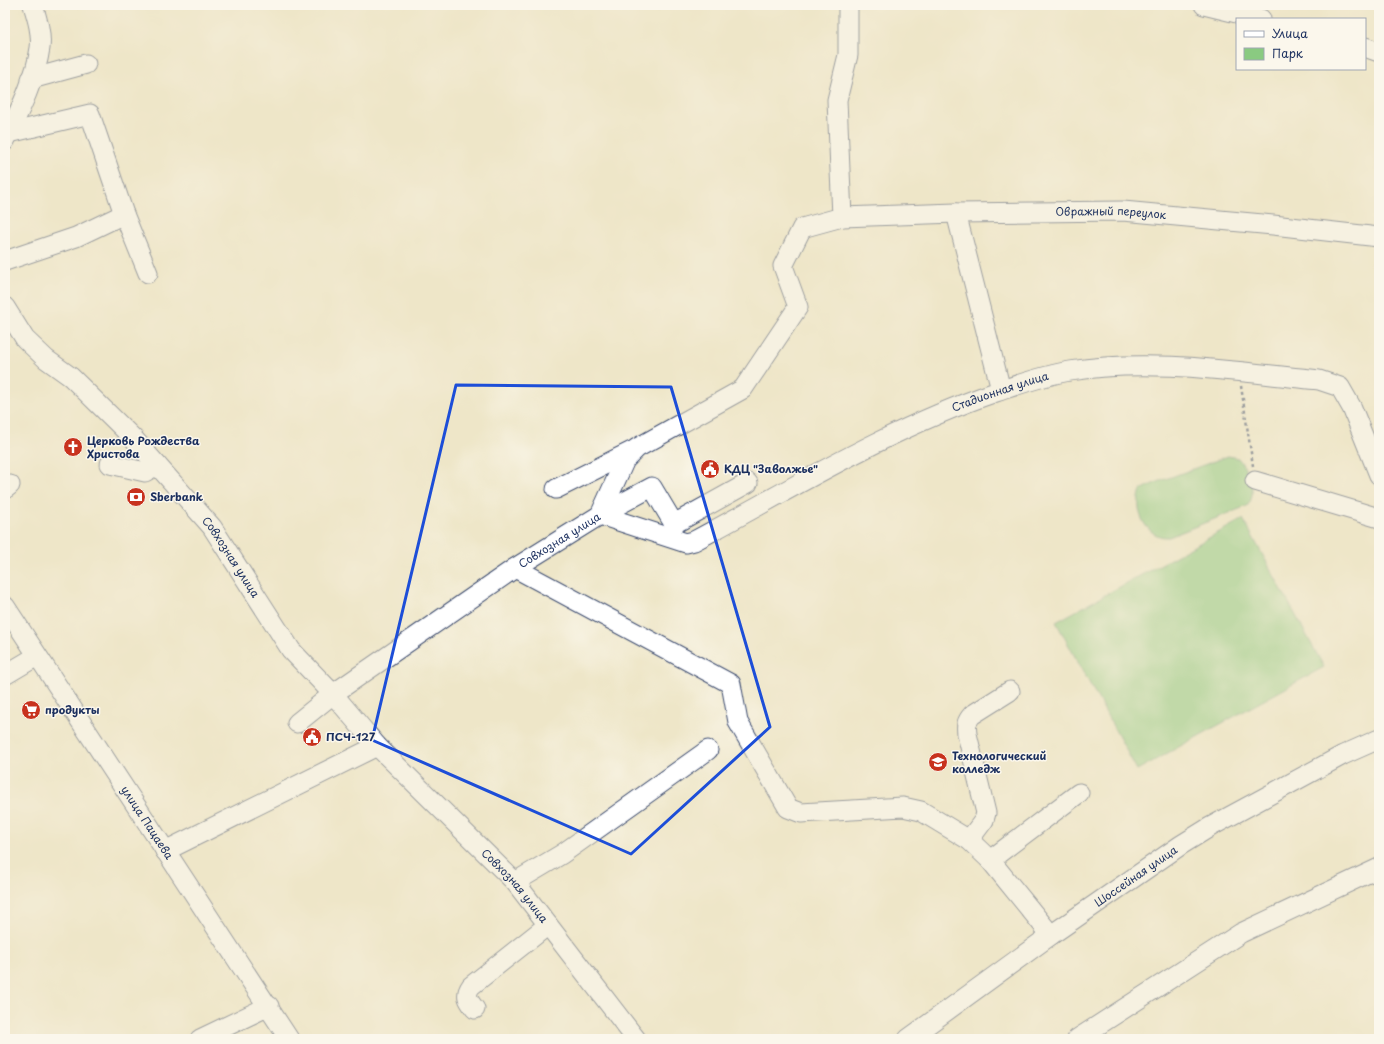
<svg xmlns="http://www.w3.org/2000/svg" width="1384" height="1044" viewBox="0 0 1384 1044" font-family="'Playpen Sans',sans-serif">
  <style>
    .green { fill: #8aca81; stroke: #527c70 }
    .lines { fill: none; stroke-linecap: round; stroke-linejoin: round }
    .minor-casing { stroke: #3b4a6e; stroke-width: 21 }
    .path { stroke: #3b4a6e; stroke-width: 2.5; stroke-dasharray: 3 3; stroke-linecap: butt }
    .minor { stroke: #fff; stroke-width: 19 }
    .marked { fill: none; stroke: #1d4ed8; stroke-width: 3; stroke-linejoin: round }
    .labels { text-anchor: middle; stroke-width: 3; stroke-linejoin: round; paint-order: stroke }
    .street-label { font-size: 11px; fill: #1b2f5e; stroke: #fbf7ec }
    .poi-label { font-size: 11px; font-weight: bold; fill: #1b2f5e; stroke: #fbf7ec; text-anchor: start }
  </style>
  <rect width="100%" height="100%" fill="#fbf7ec"/>
  <filter id="ink" filterUnits="userSpaceOnUse"><feTurbulence type="fractalNoise" baseFrequency=".025" numOctaves="2"/><feDisplacementMap in="SourceGraphic" scale="8" xChannelSelector="R" yChannelSelector="G"/><feConvolveMatrix kernelMatrix="1 2 1 2 8 2 1 2 1" color-interpolation-filters="sRGB"/></filter>
  <filter id="wash" filterUnits="userSpaceOnUse"><feTurbulence type="fractalNoise" baseFrequency=".012" numOctaves="4" result="noise"/><feDisplacementMap in="SourceGraphic" scale="16" xChannelSelector="R" yChannelSelector="G"/><feGaussianBlur stdDeviation="0.9" result="paint"/><feColorMatrix in="noise" values="0 0 0 0 0 0 0 0 0 0 0 0 0 0 0 0 0 1.4 0 .05"/><feComposite in="paint" operator="in"/></filter>
  <g filter="url(#wash)">
    <rect width="100%" height="100%" fill="#eee6c8"/>
    <path class="green" d="M 1228,456 L 1238,458 C 1248,470 1259,493 1247,506 L 1169,537 C 1146,539 1133,510 1141,490 L 1155,483 Z
      M 1243,519 L 1324,667 L 1137,770 L 1056,622 Z"/>
  </g>
  <g filter="url(#ink)">
    <g class="lines">
      <defs>
        <g id="minor">
          <path d="M 1204,5 L 1261,19"/>
          <path d="M 1365,47 L 1379,52"/>
          <path d="M 31,79 L 86,64"/>
          <path d="M 9,133 L 90,114 L 124,214 L 148,273"/>
          <path d="M 5,141 C 18,114 36,78 40,48 C 42,34 37,18 33,5"/>
          <path d="M 956,213 L 1001,390"/>
          <path id="s1" d="M 842,217 L 956,213 L 1123,211 L 1273,225 L 1379,237"/>
          <path d="M 5,261 L 76,237 L 124,214"/>
          <path id="s2" d="M 5,307 L 25,339 L 46,359 L 71,377 L 134,439 L 212,527 L 291,650 L 333,694 L 377,746 L 515,882 L 636,1039"/>
          <path d="M 110,464 L 145,472 L 157,465"/>
          <path d="M 1255,481 L 1379,518"/>
          <path d="M 5,489 L 10,485"/>
          <path d="M 556,489 L 632,451"/>
          <path id="s3" d="M 600,515 L 686,543 L 694,541 C 793,488 890,428 996,392 C 1020,384 1045,375 1070,371 C 1152,358 1236,372 1319,380 L 1340,387 L 1352,408 L 1379,475"/>
          <path d="M 600,515 L 652,487 L 674,524 L 748,483"/>
          <path d="M 515,568 L 731,684 L 738,722 L 788,808 L 801,813 L 903,807 L 921,811 L 969,840 L 990,860"/>
          <path id="s4" d="M 5,606 L 289,1039"/>
          <path d="M 5,675 L 37,656"/>
          <path id="s5" d="M 297,723 L 333,694 L 515,568 L 600,515 L 625,460 L 637,448 L 743,389 L 798,307 L 783,266 L 802,228 L 842,217 L 837,100 L 848,55 L 848,5"/>
          <path d="M 969,840 L 984,820 L 986,813 L 967,734 C 966,725 966,722 972,715 L 1010,691"/>
          <path d="M 165,851 L 377,746"/>
          <path d="M 515,882 L 562,854 L 708,750"/>
          <path d="M 1051,935 L 990,860 L 1079,793"/>
          <path d="M 475,1009 C 469,1001 464,996 471,986 L 548,925"/>
          <path d="M 200,1039 L 269,1006"/>
          <path id="s6" d="M 908,1039 L 1051,935 L 1181,845 L 1210,827 L 1343,755 L 1379,739"/>
          <path d="M 1077,1039 L 1241,933 L 1379,868"/>
        </g>
      </defs>
      <use href="#minor" class="minor-casing"/>
      <path class="path" d="M 1241,386 L 1253,466"/>
      <use href="#minor" class="minor"/>
    </g>
  </g>
  <path d="M0 0H1384V1044H0ZM 456,385 L 671,387 L 770,727 L 631,854 L 372,740 Z" fill="#eee6c8" fill-opacity=".55" fill-rule="evenodd"/>
  <path class="marked" d="M 456,385 L 671,387 L 770,727 L 631,854 L 372,740 Z"/>
  <defs>
    <symbol id="church-disc" viewBox="-11 -11 22 22"><circle r="9.5" fill="#c8321e" stroke="#fbf7ec"/><path d="M-1.2-6h2.4v3.5h3.3v2.4h-3.3V6h-2.4V-.1h-3.3v-2.4h3.3Z" fill="#fff"/></symbol>
    <symbol id="civic-disc" viewBox="-11 -11 22 22"><circle r="9.5" fill="#c8321e" stroke="#fbf7ec"/><path d="M-.6-6.5H3V-4.5H.6V-3L4-1V1h2V6H-6V1h2V-1L-.6-3ZM-1.2 2.5V6h2.4V2.5Z" fill="#fff"/></symbol>
    <symbol id="bank-disc" viewBox="-11 -11 22 22"><circle r="9.5" fill="#c8321e" stroke="#fbf7ec"/><path d="M-6-4H6V4H-6ZM0-2.3a2.3 2.3 0 1 0 0 4.6a2.3 2.3 0 1 0 0-4.6Z" fill="#fff"/></symbol>
    <symbol id="supermarket-disc" viewBox="-11 -11 22 22"><circle r="9.5" fill="#c8321e" stroke="#fbf7ec"/><path d="M-6-5.5h2.5l.6 2H6L4.5 2H-2.5L-4.4-4H-6ZM-1.5 3.2a1.3 1.3 0 1 0 .1 0ZM3 3.2a1.3 1.3 0 1 0 .1 0Z" fill="#fff"/></symbol>
    <symbol id="university-disc" viewBox="-11 -11 22 22"><circle r="9.5" fill="#c8321e" stroke="#fbf7ec"/><path d="M0-5L7-2L0 1L-7-2ZM-4 1L0 2.5L4 1V4Q0 6-4 4Z" fill="#fff"/></symbol>
  </defs>
  <g fill-rule="evenodd">
    <use href="#church-disc" x="62" y="436" width="22" height="22"/>
    <use href="#civic-disc" x="699" y="458" width="22" height="22"/>
    <use href="#bank-disc" x="125" y="486" width="22" height="22"/>
    <use href="#supermarket-disc" x="20" y="699" width="22" height="22"/>
    <use href="#civic-disc" x="301" y="726" width="22" height="22"/>
    <use href="#university-disc" x="927" y="751" width="22" height="22"/>
  </g>
  <g class="labels">
    <g class="street-label">
      <text dy="4" stroke="none"><textPath href="#s1" startOffset="269">Овражный переулок</textPath></text>
      <text dy="4" stroke="none"><textPath href="#s3" startOffset="440">Стадионная улица</textPath></text>
      <text dy="4" stroke="none"><textPath href="#s5" startOffset="320">Совхозная улица</textPath></text>
      <text dy="4" stroke="none"><textPath href="#s2" startOffset="339">Совхозная улица</textPath></text>
      <text dy="4" stroke="none"><textPath href="#s4" startOffset="259">улица Пацаева</textPath></text>
      <text dy="4" stroke="none"><textPath href="#s6" startOffset="280">Шоссейная улица</textPath></text>
      <text dy="4" stroke="none"><textPath href="#s2" startOffset="775">Совхозная улица</textPath></text>
    </g>
    <g class="poi-label">
      <text x="87" y="445">Церковь Рождества<tspan x="87" dy="13">Христова</tspan></text>
      <text x="724" y="473">КДЦ "Заволжье"</text>
      <text x="150" y="501">Sberbank</text>
      <text x="45" y="714">продукты</text>
      <text x="326" y="741">ПСЧ-127</text>
      <text x="952" y="760">Технологический<tspan x="952" dy="13">колледж</tspan></text>
    </g>
  </g>
  <rect width="1384" height="1044" fill="none" stroke="#fbf7ec" stroke-width="20"/>
  <rect x="1236" y="18" width="130" height="52" fill="#fbf7ec" stroke="#a1a7b3"/>
  <rect x="1244" y="31" width="20" height="6" fill="#ffffff" stroke="#a1a7b3"/>
  <text x="1272" y="38" font-size="12" fill="#1b2f5e">Улица</text>
  <rect x="1244" y="48" width="20" height="12" fill="#8aca81" stroke="#a1a7b3"/>
  <text x="1272" y="58" font-size="12" fill="#1b2f5e">Парк</text>
</svg>
